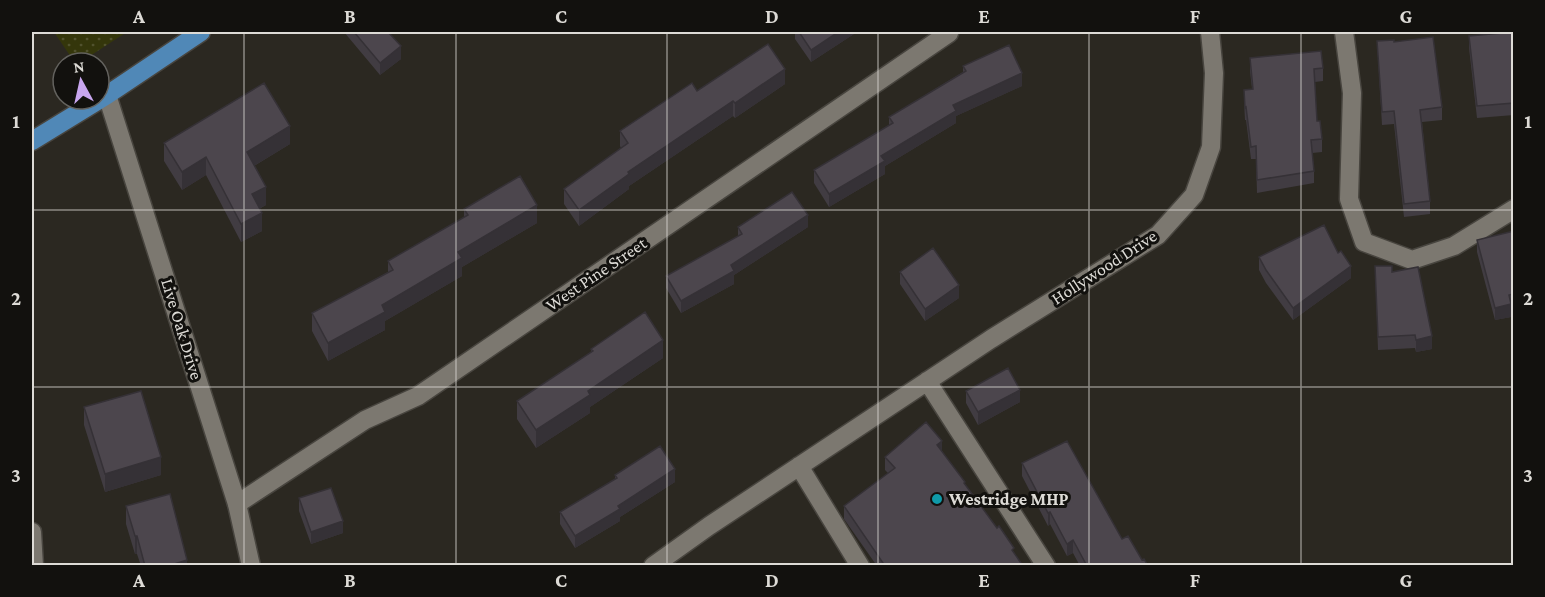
<svg xmlns="http://www.w3.org/2000/svg" width="1545" height="597" viewBox="0 0 1545 597" font-family="'Crimson Pro',serif">
  <style>
    .park { fill: url(#park-dots) }
    .lines { fill: none; stroke-linecap: round; stroke-linejoin: round }
    .minor-casing { stroke: #48453f; stroke-width: 21 }
    .tertiary-casing { stroke: #48453f; stroke-width: 21 }
    .primary-casing { stroke: #48453f; stroke-width: 21 }
    .minor { stroke: #7c7870; stroke-width: 18 }
    .tertiary { stroke: #7c7870; stroke-width: 18 }
    .primary { stroke: #5088b7; stroke-width: 18 }
    .wall { fill: #413c42 }
    .shaded-wall { fill: #353136 }
    .building { fill: #4c464d; stroke: #353136; stroke-width: 1.5 }
    .grid { fill: none; stroke: #dddbd6; stroke-width: 1.5; stroke-opacity: 0.55 }
    .culture-dot { fill: #0f9aa8; stroke: #12110e; stroke-width: 2 }
    .labels { text-anchor: middle; stroke-width: 6; stroke-linejoin: round; paint-order: stroke }
    .street-label { font-size: 18px; fill: #dddbd6; stroke: #12110e }
    .poi-label { font-size: 18px; font-weight: bold; fill: #dddbd6; stroke: #12110e; text-anchor: start }
    .neatline { fill: none; stroke: #dddbd6; stroke-width: 2 }
    .grid-label { font-size: 20px; text-anchor: middle; font-weight: bold; fill: #dddbd6 }
  </style>
  <defs>
    <pattern id="park-dots" width="8" height="8" patternUnits="userSpaceOnUse" patternTransform="scale(1.5)"><rect width="8" height="8" fill="#34360b"/><path d="M2 2h.1M6 6h.1" fill="none" stroke="#51522e" stroke-width="1.8" stroke-linecap="round"/></pattern>
  </defs>
  <rect width="100%" height="100%" fill="#2b2821"/>
  <path class="park" d="M 54,32 L 127,32 L 79,63 L 73,60 Z"/>
  <g class="lines">
    <defs>
      <path id="minor" d="M 1344,32 L 1352,93 L 1349,199 L 1364,242 L 1412,260 L 1454,246 L 1514,209
        M 927,381 L 1046,566
        M 799,466 L 860,566
        M 237,504 L 365,420 L 418,396 L 949,33
        M 32,532 L 34,566
        M 653,566 L 709,526 L 991,339 L 1158,235 L 1194,195 L 1211,147 L 1214,73 L 1210,32"/>
      <path id="tertiary" d="M 107,95 L 237,504 L 251,566"/>
      <path id="primary" d="M 32,141 L 107,95 L 201,32"/>
    </defs>
    <use href="#minor" class="minor-casing"/>
    <use href="#tertiary" class="tertiary-casing"/>
    <use href="#primary" class="primary-casing"/>
    <use href="#minor" class="minor"/>
    <use href="#tertiary" class="tertiary"/>
    <use href="#primary" class="primary"/>
  </g>
  <path class="wall" d="M 344,32 L 388,32 L 401,59 L 380,75 Z
    M 795,32 L 857,32 L 811,62 L 795,39 Z
    M 1514,32 L 1514,115 L 1477,118 L 1469,48 L 1469,36 Z
    M 1377,41 L 1394,42 L 1442,107 L 1442,120 L 1422,122 L 1430,201 L 1430,214 L 1404,217 L 1394,124 L 1382,125 Z
    M 1250,58 L 1323,68 L 1323,81 L 1315,82 L 1317,121 L 1322,139 L 1322,152 L 1312,153 L 1314,171 L 1314,183 L 1257,193 L 1256,159 L 1251,159 L 1246,120 L 1245,120 L 1244,102 L 1244,90 L 1252,89 L 1250,71 Z
    M 963,66 L 1022,86 L 956,116 L 956,123 L 885,166 L 885,174 L 829,207 L 814,183 L 814,170 L 889,125 L 889,117 L 963,72 Z
    M 785,84 L 735,118 L 733,116 L 629,186 L 629,189 L 579,226 L 564,204 L 564,189 L 621,148 L 620,146 L 620,131 L 697,91 Z
    M 164,143 L 290,144 L 254,166 L 266,205 L 259,209 L 262,231 L 241,242 L 206,175 L 182,190 L 164,161 Z
    M 464,209 L 537,223 L 462,267 L 462,276 L 385,321 L 385,330 L 328,361 L 312,331 L 312,313 L 388,272 L 388,261 L 464,218 Z
    M 738,227 L 808,227 L 734,275 L 734,284 L 681,313 L 666,288 L 666,276 L 738,236 Z
    M 1514,231 L 1514,307 L 1511,307 L 1511,317 L 1495,320 L 1477,252 L 1477,240 Z
    M 1259,257 L 1351,278 L 1293,320 L 1266,283 L 1259,270 Z
    M 1375,266 L 1392,272 L 1432,349 L 1416,352 L 1415,348 L 1378,350 Z
    M 900,272 L 959,298 L 925,321 L 900,284 Z
    M 591,349 L 663,358 L 590,407 L 590,413 L 536,448 L 517,419 L 517,401 L 591,352 Z
    M 966,391 L 1020,402 L 978,425 L 966,403 Z
    M 84,407 L 161,475 L 105,492 L 84,425 Z
    M 942,451 L 965,486 L 1023,566 L 877,566 L 844,519 L 844,506 L 888,473 L 885,470 L 885,457 Z
    M 1022,463 L 1122,539 L 1148,566 L 1080,566 L 1073,553 L 1067,556 L 1050,524 L 1048,526 L 1022,476 Z
    M 615,475 L 675,482 L 620,517 L 620,521 L 575,548 L 560,524 L 560,512 L 615,480 Z
    M 299,498 L 343,533 L 311,544 L 299,511 Z
    M 126,506 L 187,566 L 141,566 L 137,554 L 135,554 L 126,524 Z"/>
  <path class="shaded-wall" d="M 838,32 L 857,32 L 811,62 L 811,50 Z
    M 401,46 L 401,59 L 380,75 L 380,63 Z
    M 785,69 L 785,84 L 735,118 L 735,103 Z
    M 1022,73 L 1022,86 L 956,116 L 956,123 L 885,166 L 885,174 L 829,207 L 829,194 L 881,156 L 953,105 Z
    M 733,101 L 733,116 L 629,186 L 629,189 L 579,226 L 579,210 L 628,172 Z
    M 290,126 L 290,144 L 247,170 L 247,152 Z
    M 206,157 L 206,175 L 182,190 L 182,172 Z
    M 266,187 L 266,205 L 252,212 L 252,194 Z
    M 537,205 L 537,223 L 462,267 L 462,276 L 385,321 L 385,330 L 328,361 L 328,343 L 458,252 Z
    M 262,213 L 262,231 L 241,242 L 241,224 Z
    M 808,215 L 808,227 L 734,275 L 734,284 L 681,313 L 681,301 L 731,265 Z
    M 1351,266 L 1351,278 L 1293,320 L 1293,308 Z
    M 959,285 L 959,298 L 925,321 L 925,309 Z
    M 1511,304 L 1511,317 L 1495,320 L 1495,308 Z
    M 1432,336 L 1432,349 L 1416,352 L 1416,340 Z
    M 663,340 L 663,358 L 590,407 L 590,413 L 536,448 L 536,430 L 588,391 Z
    M 1020,390 L 1020,402 L 978,425 L 978,412 Z
    M 942,441 L 942,453 L 937,445 Z
    M 161,457 L 161,475 L 105,492 L 105,474 Z
    M 675,469 L 675,482 L 620,517 L 620,521 L 575,548 L 575,536 L 618,506 Z
    M 1050,512 L 1050,524 L 1048,526 L 1048,513 Z
    M 343,521 L 343,533 L 311,544 L 311,532 Z
    M 135,536 L 137,536 L 137,554 L 135,554 Z
    M 1073,540 L 1073,553 L 1067,556 L 1067,544 Z
    M 187,560 L 187,566 L 168,566 Z"/>
  <path class="building" d="M 354,32 L 388,32 L 401,46 L 380,63 Z
    M 799,32 L 838,32 L 811,50 Z
    M 1514,32 L 1514,103 L 1477,106 L 1469,36 Z
    M 1433,37 L 1442,107 L 1420,110 L 1430,201 L 1404,204 L 1394,111 L 1382,112 L 1377,41 L 1394,40 L 1394,42 Z
    M 768,44 L 785,69 L 735,103 L 733,101 L 628,172 L 629,174 L 579,210 L 564,189 L 628,143 L 620,131 L 692,83 L 697,91 Z
    M 1009,45 L 1022,73 L 953,105 L 956,111 L 881,156 L 885,161 L 829,194 L 814,170 L 893,123 L 889,117 L 966,71 L 963,66 Z
    M 1321,51 L 1323,68 L 1314,69 L 1317,121 L 1320,121 L 1322,139 L 1311,140 L 1314,171 L 1257,180 L 1256,146 L 1251,147 L 1246,107 L 1245,108 L 1244,90 L 1253,89 L 1250,58 Z
    M 264,83 L 290,126 L 247,152 L 266,187 L 252,194 L 262,213 L 241,224 L 206,157 L 182,172 L 164,143 Z
    M 520,176 L 537,205 L 458,252 L 462,258 L 382,305 L 385,312 L 328,343 L 312,313 L 393,270 L 388,261 L 468,215 L 464,209 Z
    M 792,192 L 808,215 L 731,265 L 734,271 L 681,301 L 666,276 L 742,234 L 738,227 Z
    M 1324,225 L 1338,253 L 1341,251 L 1351,266 L 1293,308 L 1266,270 L 1259,257 Z
    M 1514,231 L 1514,294 L 1509,295 L 1511,304 L 1495,308 L 1477,240 Z
    M 933,248 L 959,285 L 925,309 L 900,272 Z
    M 1375,266 L 1392,266 L 1392,272 L 1418,267 L 1432,336 L 1416,340 L 1415,335 L 1378,337 Z
    M 645,312 L 663,340 L 588,391 L 590,395 L 536,430 L 517,401 L 593,351 L 591,349 Z
    M 1008,368 L 1020,390 L 978,412 L 966,391 Z
    M 141,391 L 161,457 L 105,474 L 84,407 Z
    M 926,422 L 942,441 L 937,445 L 965,482 L 964,483 L 997,528 L 999,526 L 1014,548 L 1012,550 L 1023,566 L 885,566 L 844,506 L 895,468 L 885,457 Z
    M 1067,441 L 1122,539 L 1128,536 L 1142,560 L 1144,559 L 1148,566 L 1087,566 L 1073,540 L 1067,544 L 1050,512 L 1048,513 L 1022,463 Z
    M 660,446 L 675,469 L 618,506 L 620,509 L 575,536 L 560,512 L 617,478 L 615,475 Z
    M 331,488 L 343,521 L 311,532 L 299,498 Z
    M 170,494 L 187,560 L 168,566 L 145,566 L 137,536 L 135,536 L 126,506 Z"/>
  <path class="grid" d="M 244,32 L 244,566M 456,32 L 456,566M 667,32 L 667,566M 878,32 L 878,566M 1089,32 L 1089,566M 1301,32 L 1301,566M 32,210 L 1514,210M 32,387 L 1514,387"/>
  <circle class="culture-dot" cx="937" cy="499" r="6"/>
  <g class="labels">
    <g class="street-label">
      <text transform="translate(1104 267) rotate(-33)" y="6">Hollywood Drive</text>
      <text transform="translate(596 274) rotate(-34)" y="6">West Pine Street</text>
      <text transform="translate(182 329) rotate(73)" y="6">Live Oak Drive</text>
    </g>
    <g class="poi-label">
      <text x="949" y="505">Westridge MHP</text>
    </g>
  </g>
  <rect width="1545" height="597" fill="none" stroke="#12110e" stroke-width="66"/>
  <g transform="translate(81 81) rotate(352)"><circle r="28" fill="#12110e" stroke="#63625e" stroke-width="1.5"/>
  <path d="M0-4.5L10 22L0 15L-10 22Z" fill="#c8a6ef"/>
  <text y="-9" font-size="16" font-weight="bold" text-anchor="middle" fill="#dddbd6">N</text>
  </g>
  <rect x="33" y="33" width="1479" height="531" class="neatline"/>
  <g class="grid-label">
    <text x="139" y="23">A</text>
    <text x="350" y="23">B</text>
    <text x="561" y="23">C</text>
    <text x="772" y="23">D</text>
    <text x="984" y="23">E</text>
    <text x="1195" y="23">F</text>
    <text x="1406" y="23">G</text>
    <text x="16" y="128">1</text>
    <text x="1528" y="128">1</text>
    <text x="16" y="305">2</text>
    <text x="1528" y="305">2</text>
    <text x="16" y="482">3</text>
    <text x="1528" y="482">3</text>
    <text x="139" y="587">A</text>
    <text x="350" y="587">B</text>
    <text x="561" y="587">C</text>
    <text x="772" y="587">D</text>
    <text x="984" y="587">E</text>
    <text x="1195" y="587">F</text>
    <text x="1406" y="587">G</text>
  </g>
</svg>
